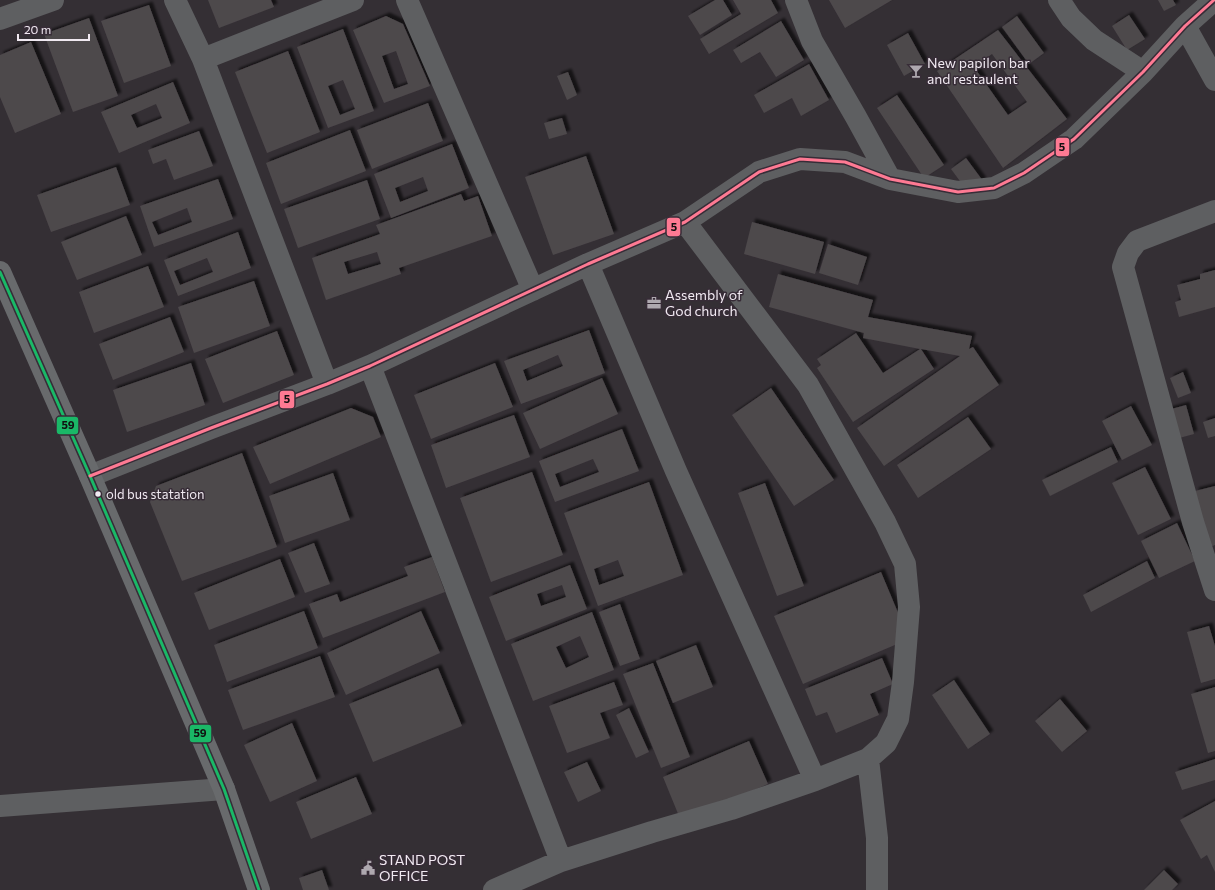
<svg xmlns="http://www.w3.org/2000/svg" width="1215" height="890" viewBox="0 0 1215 890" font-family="Commissioner,sans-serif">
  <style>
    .building { fill: #4d484b; fill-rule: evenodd; filter: url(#shadow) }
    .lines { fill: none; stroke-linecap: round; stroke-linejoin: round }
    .street { stroke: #5e5f61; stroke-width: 22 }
    .secondary { stroke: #686a6c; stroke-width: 22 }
    .bus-1-casing { stroke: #372c37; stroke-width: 6 }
    .bus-2-casing { stroke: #372c37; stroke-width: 6 }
    .bus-1 { stroke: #1ab867; stroke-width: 3 }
    .bus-2 { stroke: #fe7a93; stroke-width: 3 }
    .bus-dot { fill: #f0e9f1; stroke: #372c37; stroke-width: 1.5 }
    .labels { text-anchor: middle; stroke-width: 3; stroke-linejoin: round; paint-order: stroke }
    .bus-label { font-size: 13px; fill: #f0e9f1; stroke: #372c37; text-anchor: start }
    .poi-label { font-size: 14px; fill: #f0e9f1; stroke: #372c37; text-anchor: start }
    .line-badge { stroke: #372c37; stroke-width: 1.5 }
    .pale-badge-label { font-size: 11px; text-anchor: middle; font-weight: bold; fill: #111 }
  </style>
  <defs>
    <filter id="shadow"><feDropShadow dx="3.5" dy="-3.5" stdDeviation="1" flood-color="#0009"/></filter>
  </defs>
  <rect width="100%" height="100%" fill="#342f34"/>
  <path class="building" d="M 208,0 L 271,0 L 274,7 L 219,28 Z
    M 715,0 L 723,0 L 732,15 L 700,35 L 688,16 Z
    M 733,0 L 771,0 L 778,13 L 709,54 L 700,39 L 741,14 Z
    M 829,0 L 892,0 L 845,28 Z
    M 1158,0 L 1173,0 L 1176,5 L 1164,11 Z
    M 149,5 L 171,66 L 124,83 L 101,21 Z
    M 1129,15 L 1145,39 L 1127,50 L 1112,26 Z
    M 386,16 L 403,24 L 430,86 L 384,103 L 353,30 ZM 396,51 L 408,84 L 394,89 L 382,56 Z
    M 1017,16 L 1044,53 L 1029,64 L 1002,27 Z
    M 89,18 L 118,96 L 73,112 L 44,34 Z
    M 781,21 L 804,60 L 776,77 L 760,52 L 741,63 L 733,50 Z
    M 343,29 L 374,111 L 328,128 L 297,47 ZM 343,80 L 355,109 L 340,115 L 328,86 Z
    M 998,30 L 1067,119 L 1003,168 L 937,71 ZM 992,54 L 1027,102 L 1008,115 L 974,67 Z
    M 908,33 L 925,64 L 904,76 L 887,45 Z
    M 31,42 L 61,114 L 15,133 L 0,97 L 0,55 Z
    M 288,51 L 320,132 L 267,153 L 235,72 Z
    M 809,64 L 829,100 L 801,116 L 792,98 L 764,113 L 754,95 Z
    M 568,72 L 577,95 L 567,100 L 557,76 Z
    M 173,82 L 190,123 L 119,153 L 101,112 ZM 156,104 L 162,118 L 137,128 L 131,115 Z
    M 897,95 L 944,165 L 924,178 L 877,108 Z
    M 428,103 L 443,141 L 372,169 L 357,130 Z
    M 562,118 L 567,134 L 549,139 L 544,123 Z
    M 350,130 L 366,171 L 281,204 L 266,163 Z
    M 199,131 L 213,166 L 174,180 L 166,159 L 153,164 L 148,150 Z
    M 452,144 L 469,188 L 391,218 L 374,174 ZM 423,177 L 428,191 L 400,202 L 395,188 Z
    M 586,156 L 614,234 L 553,255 L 525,177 Z
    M 966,158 L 983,181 L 968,192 L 951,169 Z
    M 116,167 L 130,205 L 51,232 L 37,195 Z
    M 218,179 L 233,219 L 154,247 L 140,206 ZM 187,208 L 192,222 L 158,235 L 152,222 Z
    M 367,180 L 380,219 L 298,248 L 284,209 Z
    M 461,194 L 464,201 L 478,196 L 492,236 L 399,268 L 401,274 L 326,300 L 312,258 L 380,234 L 376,225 ZM 377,252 L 381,264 L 348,274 L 344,262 Z
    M 126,216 L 142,255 L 77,280 L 61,242 Z
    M 752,222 L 824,242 L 815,274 L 744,254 Z
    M 238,232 L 251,268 L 178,296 L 164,260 ZM 207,258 L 213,272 L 180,285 L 174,271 Z
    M 828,244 L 867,257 L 858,285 L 819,273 Z
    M 148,266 L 164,307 L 94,333 L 79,292 Z
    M 1215,270 L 1215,307 L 1179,317 L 1175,302 L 1181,300 L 1177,285 L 1200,279 L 1200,274 Z
    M 778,274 L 873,300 L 868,317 L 972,336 L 969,349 L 973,347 L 999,385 L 884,466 L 857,428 L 960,356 L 921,349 L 934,369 L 853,422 L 817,368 L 821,365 L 817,359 L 856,333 L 883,373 L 920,349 L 863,338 L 864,333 L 769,307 Z
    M 254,281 L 270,326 L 194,353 L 178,307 Z
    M 170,317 L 184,352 L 113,380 L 99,344 Z
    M 589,330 L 605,373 L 521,404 L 504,361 ZM 558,355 L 563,366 L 527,381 L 523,370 Z
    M 277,331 L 294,375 L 223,403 L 205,359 Z
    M 191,363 L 205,405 L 127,432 L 113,390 Z
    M 495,363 L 513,407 L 431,439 L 414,395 Z
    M 1183,372 L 1191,393 L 1178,398 L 1170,378 Z
    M 602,378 L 618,414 L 540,449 L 523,413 Z
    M 771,388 L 834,480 L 794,506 L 732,415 Z
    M 1186,405 L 1194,434 L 1172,440 L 1164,411 Z
    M 1131,406 L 1152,445 L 1122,460 L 1102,421 Z
    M 351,408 L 373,417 L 381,437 L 270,484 L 253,447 Z
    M 514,415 L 530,457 L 446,488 L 431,445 Z
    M 968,417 L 991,449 L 918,498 L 897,465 Z
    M 1215,418 L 1215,436 L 1208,438 L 1203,422 Z
    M 622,429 L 639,471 L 555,502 L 539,461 ZM 593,459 L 599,472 L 560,487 L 555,474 Z
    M 1111,447 L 1118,462 L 1050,496 L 1042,480 Z
    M 242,453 L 277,547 L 182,581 L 150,502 L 156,486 Z
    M 1145,467 L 1171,519 L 1138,535 L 1112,483 Z
    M 532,472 L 563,555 L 491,582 L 460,498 Z
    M 333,473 L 350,520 L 285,543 L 269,496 Z
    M 649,482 L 683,575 L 598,606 L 564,513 ZM 618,560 L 624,576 L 599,585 L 594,569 Z
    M 765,483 L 804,586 L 777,596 L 738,493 Z
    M 1215,486 L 1215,545 L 1210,547 L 1195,491 Z
    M 1177,523 L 1195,561 L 1159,578 L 1141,541 Z
    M 314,543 L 330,584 L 305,593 L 288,553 Z
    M 432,557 L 445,592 L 323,638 L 309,604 L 337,594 L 340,602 L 408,576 L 404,567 Z
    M 280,559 L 295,597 L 209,630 L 194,593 Z
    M 1147,561 L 1155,578 L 1091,612 L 1083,595 Z
    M 570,565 L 587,609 L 506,641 L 489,597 ZM 562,585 L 566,597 L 541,606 L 537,594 Z
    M 881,572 L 909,639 L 803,684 L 774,616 Z
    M 620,604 L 640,659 L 620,666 L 599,612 Z
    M 304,611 L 318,648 L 227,682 L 214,645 Z
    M 421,611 L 440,653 L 346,695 L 327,653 Z
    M 592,612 L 614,670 L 533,701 L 511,644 ZM 580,636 L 589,657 L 566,668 L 556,647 Z
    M 1209,626 L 1215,646 L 1215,679 L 1201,683 L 1187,632 Z
    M 696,645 L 713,687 L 673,703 L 656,661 Z
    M 320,656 L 335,697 L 243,730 L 228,690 Z
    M 882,658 L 893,684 L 870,694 L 879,715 L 836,733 L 827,712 L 816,716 L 805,689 Z
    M 653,663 L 690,757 L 661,768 L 623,674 Z
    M 438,668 L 462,726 L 373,762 L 349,704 Z
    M 954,680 L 990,734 L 968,749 L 932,695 Z
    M 614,682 L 623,705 L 600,713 L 610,738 L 567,753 L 549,706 Z
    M 1215,687 L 1215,751 L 1208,753 L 1191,694 Z
    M 1060,699 L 1087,731 L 1062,752 L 1035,721 Z
    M 629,708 L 649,752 L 636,758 L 616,715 Z
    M 292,723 L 317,781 L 270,802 L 244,745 Z
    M 749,741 L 768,784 L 681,821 L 663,777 Z
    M 1215,759 L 1215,780 L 1182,790 L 1175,772 Z
    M 587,762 L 601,791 L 578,802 L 564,772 Z
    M 356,777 L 372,814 L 311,839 L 296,802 Z
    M 1215,801 L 1215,872 L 1207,855 L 1201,859 L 1180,820 Z
    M 322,870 L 329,890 L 303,890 L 299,878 Z
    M 1164,870 L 1178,884 L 1172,890 L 1144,890 Z"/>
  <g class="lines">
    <path class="street" d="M 175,0 L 203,59 L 327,384
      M 407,0 L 533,290
      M 796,0 L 812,41 L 856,117 L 890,179
      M 1059,0 L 1071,18 L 1094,40 L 1143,72
      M 0,19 L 53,0
      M 1185,26 L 1215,80
      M 203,59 L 353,0
      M 1215,211 L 1137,241 L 1128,253 L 1123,267 L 1193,522 L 1215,590
      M 588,264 L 676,471 L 815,780
      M 370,366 L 561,861
      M 90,476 L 211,428 L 327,384 L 370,366 L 588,264 L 685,222 L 759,172 L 800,159 L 845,162 L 890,179 L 958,192 L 994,188 L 1024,173 L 1074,139 L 1143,72 L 1185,26 L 1214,0
      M 868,759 L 877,838 L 877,890
      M 0,806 L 224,789
      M 494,890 L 561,861 L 652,832 L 731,809 L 815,780 L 868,759 L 886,743 L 898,719 L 903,682 L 909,607 L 905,564 L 885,522 L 808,385 L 685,222"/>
    <path class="secondary" d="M 0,272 L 90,476 L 224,789 L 259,890"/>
    <defs>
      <path id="bus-1" d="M 0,272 L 90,476 L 224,789 L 259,890"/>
      <path id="bus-2" d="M 90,476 L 211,428 L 327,384 L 370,366 L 588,264 L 685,222 L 759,172 L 800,159 L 845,162 L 890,179 L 958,192 L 994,188 L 1024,173 L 1074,139 L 1143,72 L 1185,26 L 1214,0"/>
    </defs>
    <use href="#bus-1" class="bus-1-casing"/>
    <use href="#bus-2" class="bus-2-casing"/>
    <use href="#bus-1" class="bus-1"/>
    <use href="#bus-2" class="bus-2"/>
  </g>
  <defs>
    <symbol id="bar-bare" viewBox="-9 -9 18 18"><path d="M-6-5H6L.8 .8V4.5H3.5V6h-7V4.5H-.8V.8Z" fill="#aea8af" stroke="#372c37" stroke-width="2.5" paint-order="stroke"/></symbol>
    <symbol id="office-bare" viewBox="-9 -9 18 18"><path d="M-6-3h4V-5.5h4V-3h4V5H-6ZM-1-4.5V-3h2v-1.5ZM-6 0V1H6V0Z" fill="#aea8af" stroke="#372c37" stroke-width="2.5" paint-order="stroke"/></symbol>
    <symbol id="civic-bare" viewBox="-9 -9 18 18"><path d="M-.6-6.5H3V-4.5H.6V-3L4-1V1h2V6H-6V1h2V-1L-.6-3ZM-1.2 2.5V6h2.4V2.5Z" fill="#aea8af" stroke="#372c37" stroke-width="2.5" paint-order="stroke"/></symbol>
  </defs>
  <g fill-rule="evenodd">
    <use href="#bar-bare" x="906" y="61" width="20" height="20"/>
    <use href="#office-bare" x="644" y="293" width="20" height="20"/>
    <use href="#civic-bare" x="358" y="858" width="20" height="20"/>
  </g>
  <circle class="bus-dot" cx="98" cy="494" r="3.5"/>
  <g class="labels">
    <g class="bus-label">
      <text x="106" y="499">old bus statation</text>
    </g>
    <g class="poi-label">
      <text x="927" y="68">New papilon bar<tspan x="927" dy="16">and restaulent</tspan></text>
      <text x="665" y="300">Assembly of<tspan x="665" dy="16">God church</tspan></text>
      <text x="379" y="865">STAND POST<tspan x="379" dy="16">OFFICE</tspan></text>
    </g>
  </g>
  <g class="line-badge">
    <rect x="1055" y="137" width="15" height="20" rx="4" fill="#fe7a93"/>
    <rect x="666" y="217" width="15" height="20" rx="4" fill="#fe7a93"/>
    <rect x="279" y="390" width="16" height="19" rx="4" fill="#fe7a93"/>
    <rect x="56" y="416" width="23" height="19" rx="4" fill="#1ab867"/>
    <rect x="189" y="724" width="23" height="19" rx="4" fill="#1ab867"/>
  </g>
  <g class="pale-badge-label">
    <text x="1062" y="151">5</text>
    <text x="674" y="231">5</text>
    <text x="287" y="403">5</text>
    <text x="68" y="429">59</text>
    <text x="200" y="737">59</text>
  </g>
  <path d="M18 34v6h71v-6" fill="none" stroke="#f0e9f1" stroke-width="2"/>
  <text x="24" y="34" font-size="12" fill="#f0e9f1" stroke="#372c37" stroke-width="3" paint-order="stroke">20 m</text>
</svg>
